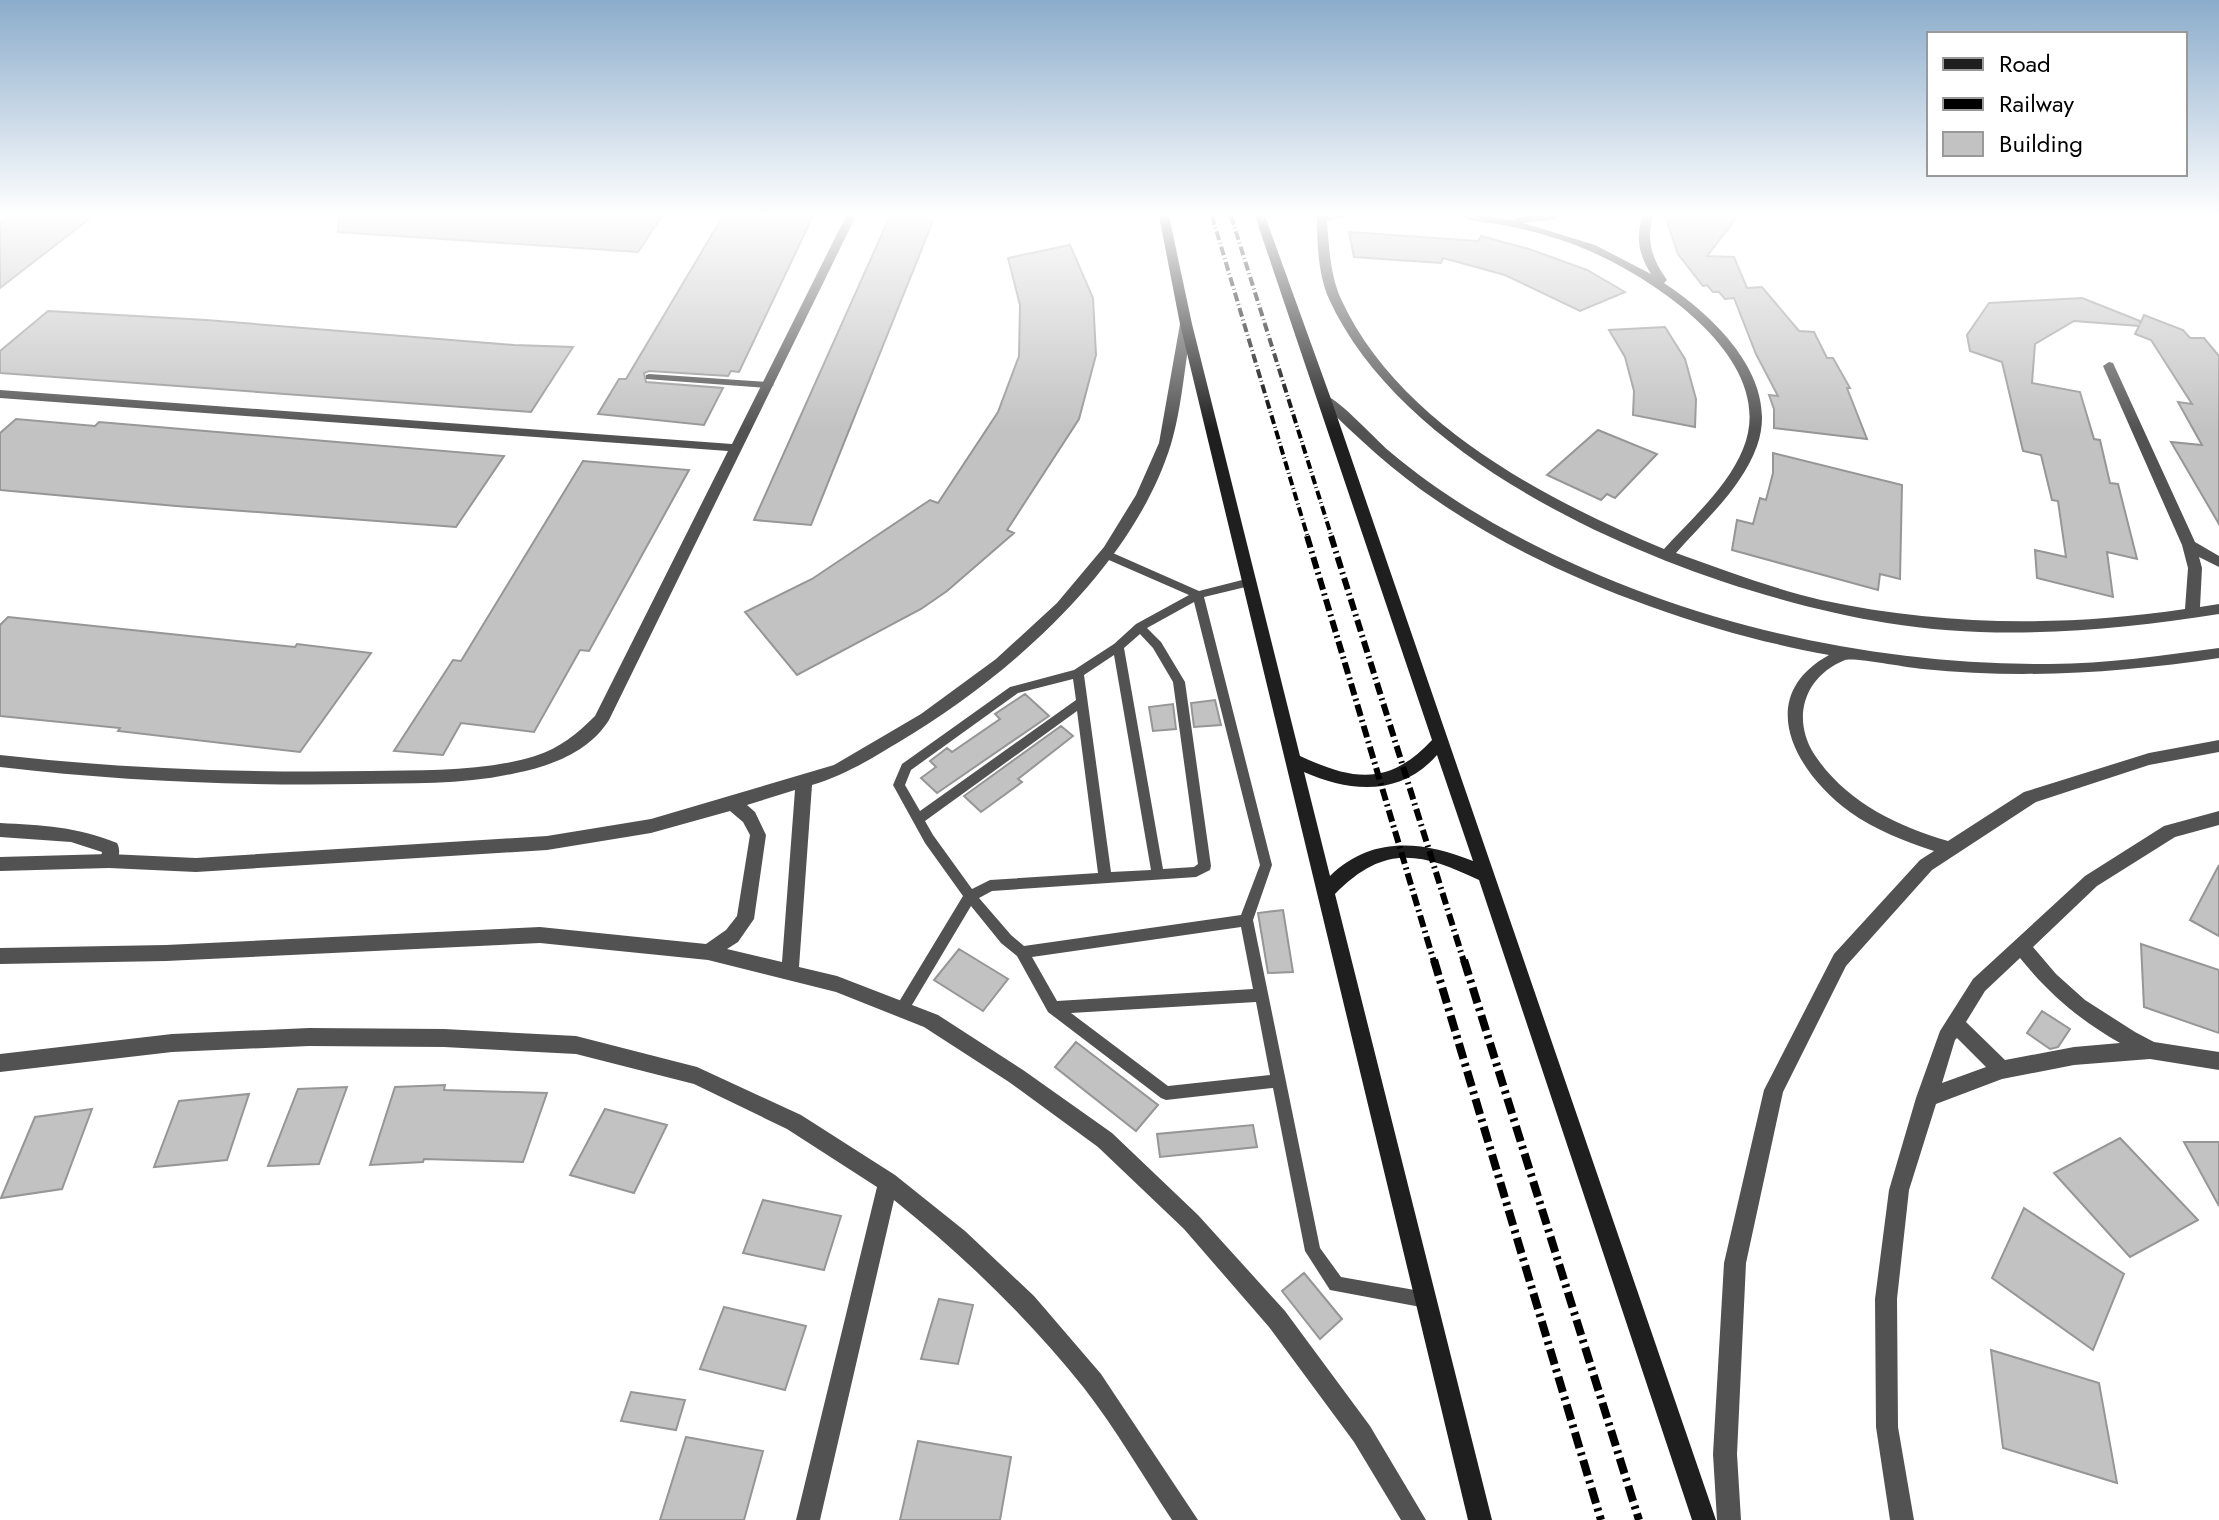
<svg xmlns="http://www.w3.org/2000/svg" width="2219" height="1520" viewBox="0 0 2219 1520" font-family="Jost,sans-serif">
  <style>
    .building { fill: #c2c2c2; stroke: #969696; stroke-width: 2 }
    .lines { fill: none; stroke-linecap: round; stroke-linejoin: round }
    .service { fill: #525252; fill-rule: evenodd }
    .minor { fill: #525252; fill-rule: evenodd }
    .tertiary { fill: #525252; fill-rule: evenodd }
    .secondary { fill: #1f1f1f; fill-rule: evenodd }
    .rail-far2 { stroke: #000; stroke-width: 4; stroke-dasharray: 9 3 1 3; stroke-linecap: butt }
    .rail-far1 { stroke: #000; stroke-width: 6; stroke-dasharray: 12 4 2 4; stroke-linecap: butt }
    .rail { stroke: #000; stroke-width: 8; stroke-dasharray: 16 5 3 5; stroke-linecap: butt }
  </style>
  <rect width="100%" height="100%" fill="#fff"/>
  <path class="building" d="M 7,216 L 93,216 L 0,288 L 0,221 Z
    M 339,216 L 662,216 L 638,252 L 338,232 Z
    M 723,216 L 813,216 L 739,372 L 731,371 L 728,376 L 649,371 L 644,373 L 646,382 L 723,388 L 704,425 L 598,414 L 619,379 L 626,379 Z
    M 890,216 L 935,216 L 811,525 L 754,520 Z
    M 1665,216 L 1738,216 L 1707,256 L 1734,257 L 1747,288 L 1762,287 L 1799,331 L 1814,332 L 1827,358 L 1833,358 L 1850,388 L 1847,388 L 1867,439 L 1774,428 L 1774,409 L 1769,395 L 1778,396 L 1756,354 L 1734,298 L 1725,299 L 1719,292 L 1713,292 L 1707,285 L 1703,286 L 1678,254 Z
    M 1349,232 L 1478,241 L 1481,236 L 1529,249 L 1587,270 L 1625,292 L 1580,311 L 1505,275 L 1443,258 L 1441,263 L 1354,257 Z
    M 1070,245 L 1093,298 L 1096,355 L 1079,419 L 1007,530 L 1014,533 L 947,591 L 921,609 L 797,675 L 745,612 L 812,579 L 930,500 L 938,503 L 998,412 L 1019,356 L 1020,305 L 1008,258 Z
    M 2082,298 L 2140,321 L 2140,324 L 2144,315 L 2183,330 L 2190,338 L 2204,338 L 2219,356 L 2219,524 L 2171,442 L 2202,445 L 2178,402 L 2192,404 L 2151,340 L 2135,334 L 2139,326 L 2074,321 L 2035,344 L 2032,383 L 2080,392 L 2094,439 L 2100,440 L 2110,483 L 2118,484 L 2137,559 L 2107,552 L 2113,597 L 2037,578 L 2035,550 L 2066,557 L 2058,501 L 2052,500 L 2041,455 L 2023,451 L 2002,362 L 1970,351 L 1967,335 L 1989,303 Z
    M 48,311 L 206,320 L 514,345 L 573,347 L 531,412 L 0,373 L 0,351 Z
    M 1665,327 L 1685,359 L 1696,399 L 1695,427 L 1633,415 L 1634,391 L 1625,357 L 1609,330 Z
    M 16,419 L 95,426 L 99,422 L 504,456 L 456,527 L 176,506 L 0,490 L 0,433 Z
    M 1598,430 L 1657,454 L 1615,498 L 1607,494 L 1601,500 L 1547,475 Z
    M 1773,453 L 1902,485 L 1900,579 L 1880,574 L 1878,590 L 1732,550 L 1737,520 L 1753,524 L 1760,498 L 1766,500 L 1773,473 Z
    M 583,461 L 689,470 L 589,651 L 580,650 L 534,732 L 461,723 L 443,755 L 394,751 L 453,660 L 461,661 Z
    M 8,617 L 295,647 L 297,644 L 371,653 L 300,752 L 118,731 L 120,728 L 0,716 L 0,625 Z
    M 1025,694 L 1049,716 L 937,793 L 921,778 L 936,767 L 930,761 L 947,748 L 952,752 L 1000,719 L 995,714 Z
    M 1215,700 L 1221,725 L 1194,727 L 1191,703 Z
    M 1173,704 L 1176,729 L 1153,731 L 1149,707 Z
    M 1061,726 L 1073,736 L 1018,779 L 1022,782 L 981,812 L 964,796 Z
    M 2219,865 L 2219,936 L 2190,920 Z
    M 1283,910 L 1293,972 L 1268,973 L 1258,913 Z
    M 2141,944 L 2219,970 L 2219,1033 L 2144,1007 Z
    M 959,949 L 1008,979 L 983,1011 L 934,980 Z
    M 2042,1011 L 2070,1029 L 2058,1047 L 2050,1049 L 2027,1033 Z
    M 1076,1042 L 1158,1105 L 1136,1131 L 1055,1067 Z
    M 445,1085 L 444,1090 L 547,1093 L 523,1162 L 424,1159 L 423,1162 L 370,1165 L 395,1087 Z
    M 347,1087 L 319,1164 L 268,1166 L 298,1089 Z
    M 249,1094 L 227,1160 L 154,1167 L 179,1101 Z
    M 92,1109 L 62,1189 L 1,1198 L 35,1117 Z
    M 605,1109 L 667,1125 L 634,1193 L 570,1175 Z
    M 1253,1125 L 1257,1147 L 1160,1157 L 1157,1134 Z
    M 2120,1138 L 2198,1220 L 2130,1257 L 2054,1173 Z
    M 2184,1142 L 2219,1142 L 2219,1206 Z
    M 763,1200 L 841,1216 L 824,1270 L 743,1253 Z
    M 2024,1208 L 2124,1274 L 2093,1350 L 1992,1278 Z
    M 1304,1273 L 1342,1319 L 1320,1339 L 1282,1291 Z
    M 939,1299 L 973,1305 L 958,1364 L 921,1359 Z
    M 724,1307 L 806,1326 L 785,1390 L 700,1369 Z
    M 1991,1350 L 2099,1383 L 2117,1483 L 2003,1448 Z
    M 631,1392 L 685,1400 L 676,1430 L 621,1421 Z
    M 686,1437 L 763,1451 L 744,1520 L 660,1520 Z
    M 918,1441 L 1011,1457 L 1000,1520 L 900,1520 Z"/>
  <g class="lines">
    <path class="service" d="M 649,374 L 769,382 L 774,385 L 769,388 L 646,379 L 646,375 Z
      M 1106,550 L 1199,591 L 1250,578 L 1255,582 L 1254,585 L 1204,597 L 1272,865 L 1253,920 L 1320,1248 L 1341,1277 L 1426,1292 L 1432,1294 L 1434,1300 L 1432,1306 L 1426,1308 L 1330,1290 L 1305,1251 L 1273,1088 L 1166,1100 L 1161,1098 L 1048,1012 L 1017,956 L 1001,943 L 971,906 L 906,1015 L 901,1016 L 896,1015 L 894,1010 L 963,896 L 925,843 L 893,785 L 902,764 L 1010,687 L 1074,670 L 1114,644 L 1136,624 L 1189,595 L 1102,557 L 1101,554 L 1102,551 ZM 1194,602 L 1260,865 L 1241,915 L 1024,946 L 1011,935 L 979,898 L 992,891 L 1196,877 L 1210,870 L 1211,866 L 1185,682 L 1161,642 L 1147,628 ZM 1140,634 L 1153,648 L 1173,682 L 1198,864 L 1194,867 L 1163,869 L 1124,648 ZM 1114,655 L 1151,870 L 1111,872 L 1084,675 ZM 1073,679 L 1076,700 L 920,811 L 905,785 L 911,770 L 1018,693 ZM 1077,711 L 1098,873 L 990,880 L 972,889 L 933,835 L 925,821 ZM 1241,927 L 1253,989 L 1057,1001 L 1032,957 ZM 1256,1002 L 1270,1075 L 1168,1086 L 1071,1013 Z"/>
    <path class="minor" d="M 846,216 L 856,216 L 609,720 C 589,752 551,766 516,773 C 465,785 411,783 359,784 C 239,786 119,781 0,767 L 0,755 C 124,769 247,773 371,771 C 425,770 483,772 535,756 C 560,748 577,734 595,716 L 728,451 L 0,398 L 0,390 L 732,444 Z
      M 1317,216 L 1349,216 L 1327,221 C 1329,246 1330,275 1341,299 C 1397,422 1544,499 1664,549 C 1692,518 1727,488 1743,449 C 1782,356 1639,267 1567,242 C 1546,235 1525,229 1503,225 C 1490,222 1472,223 1462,216 L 1488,216 L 1512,220 L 1527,216 L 1561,216 L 1556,219 L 1523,223 L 1595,245 L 1651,274 C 1639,255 1635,237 1643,216 L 1653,216 C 1646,241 1652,259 1667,280 L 1664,283 C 1714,316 1781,379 1757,446 C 1742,488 1704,521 1676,553 C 1724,570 1771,588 1821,600 C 1941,626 2064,627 2185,609 L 2188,568 L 2182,545 L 2103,366 L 2109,362 L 2113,363 L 2195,542 L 2219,556 L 2219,567 L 2199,557 L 2202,568 L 2200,607 L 2219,604 L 2219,614 C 2110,631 1997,641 1887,623 C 1703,593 1412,480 1329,299 C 1318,274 1317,243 1317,216 Z
      M 2219,811 L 2219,825 L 2175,837 L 2097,886 L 2033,947 L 2056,974 L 2085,1000 L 2135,1032 L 2154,1042 L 2219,1052 L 2219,1070 L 2150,1059 L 2074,1065 L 2002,1079 L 1936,1104 L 1909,1190 L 1897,1299 L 1898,1427 L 1914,1520 L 1890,1520 L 1876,1427 L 1875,1299 L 1889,1190 L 1916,1098 L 1940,1031 L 1973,979 L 2085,876 L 2164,826 ZM 2020,958 C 2049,994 2081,1021 2120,1043 L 2074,1047 L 2005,1060 L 1966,1022 L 1985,991 ZM 1957,1038 L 1986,1067 L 1942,1083 L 1955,1040 Z
      M 0,823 C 41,825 79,827 117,843 C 121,850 119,859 115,866 L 109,868 L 103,866 L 100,861 L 102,852 L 71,842 L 0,837 Z
      M 309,1028 L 444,1029 L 576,1036 L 697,1067 L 801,1115 L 895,1175 L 965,1231 L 1034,1296 L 1101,1374 L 1198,1520 L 1172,1520 C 1143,1476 1116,1429 1084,1388 C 1028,1318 964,1256 894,1200 L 820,1520 L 796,1520 L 877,1187 L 787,1129 L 694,1084 L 576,1054 L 444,1047 L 309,1046 L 172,1052 L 0,1072 L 0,1054 L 172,1034 Z"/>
    <path class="tertiary" d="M 1186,321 L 1192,324 C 1185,361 1182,408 1171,444 C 1133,568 1007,678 899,742 C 869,760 845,775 812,785 L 799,967 L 837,976 L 938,1015 L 1023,1070 L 1112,1133 L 1198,1215 L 1285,1311 L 1370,1426 L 1426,1520 L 1401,1520 L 1354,1442 L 1269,1327 L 1184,1229 L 1098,1147 L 1009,1082 L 924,1027 L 836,992 L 708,960 L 540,943 L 166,961 L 0,964 L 0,948 L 166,945 L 540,927 L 706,944 L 726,930 L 737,916 L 750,835 L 743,822 L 730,811 L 651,833 L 547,850 L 196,872 L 109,868 L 0,871 L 0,857 L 109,854 L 196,858 L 547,836 L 651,819 L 834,765 L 921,714 L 996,659 L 1057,603 L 1104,547 L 1136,495 L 1159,443 L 1180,324 ZM 795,790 L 782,962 L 727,949 L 738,942 L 754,919 L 766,835 L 755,812 L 747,805 Z
      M 1325,395 C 1342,402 1373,437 1389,451 C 1421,478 1456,502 1493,523 C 1662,618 1857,665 2050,664 C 2107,664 2163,655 2219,648 L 2219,658 C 2120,673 2023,679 1923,669 C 1909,668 1853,657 1845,660 C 1805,676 1791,717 1814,754 C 1845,801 1896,826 1948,841 L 2024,792 L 2149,753 L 2219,740 L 2219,752 L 2149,765 L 2036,802 L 1932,870 L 1846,966 L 1783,1092 L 1746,1263 L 1737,1454 L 1741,1520 L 1717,1520 L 1713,1454 L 1724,1263 L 1764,1090 L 1834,954 L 1920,860 L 1934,851 C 1904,841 1875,830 1850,812 C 1795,772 1753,697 1829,655 C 1701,632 1544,575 1436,500 C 1394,472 1357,437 1321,402 L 1319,399 Z"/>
    <path class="secondary" d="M 1159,216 L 1169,216 L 1192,324 L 1300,756 C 1354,781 1389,786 1432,740 L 1255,216 L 1265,216 L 1331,399 L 1716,1520 L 1692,1520 L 1479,880 C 1420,852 1384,844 1335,894 L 1492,1520 L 1468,1520 L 1180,324 ZM 1437,755 L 1473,861 C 1423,841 1372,835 1330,876 L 1304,772 C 1351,793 1401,796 1437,755 Z"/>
    <path class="rail-far2" d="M 1212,216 L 1308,538
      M 1231,216 L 1332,538"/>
    <path class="rail-far1" d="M 1307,536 L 1434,962
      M 1331,536 L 1464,962"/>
    <path class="rail" d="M 1434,960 L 1601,1520
      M 1464,960 L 1639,1520"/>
  </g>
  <linearGradient id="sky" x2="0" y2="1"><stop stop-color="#8baccb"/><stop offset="0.5" stop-color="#fff"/><stop offset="1" stop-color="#fff" stop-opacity="0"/></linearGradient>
  <rect width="2219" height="429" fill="url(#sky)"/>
  <rect x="1927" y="32" width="260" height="144" fill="#ffffff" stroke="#999999" stroke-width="2"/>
  <rect x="1943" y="58" width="40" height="12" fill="#1f1f1f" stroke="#999999" stroke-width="2"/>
  <text x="1999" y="72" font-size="24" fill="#000000">Road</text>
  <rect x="1943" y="98" width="40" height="12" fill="#000000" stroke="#999999" stroke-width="2"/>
  <text x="1999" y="112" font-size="24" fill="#000000">Railway</text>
  <rect x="1943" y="132" width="40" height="24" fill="#c2c2c2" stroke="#999999" stroke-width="2"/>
  <text x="1999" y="152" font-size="24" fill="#000000">Building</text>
</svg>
